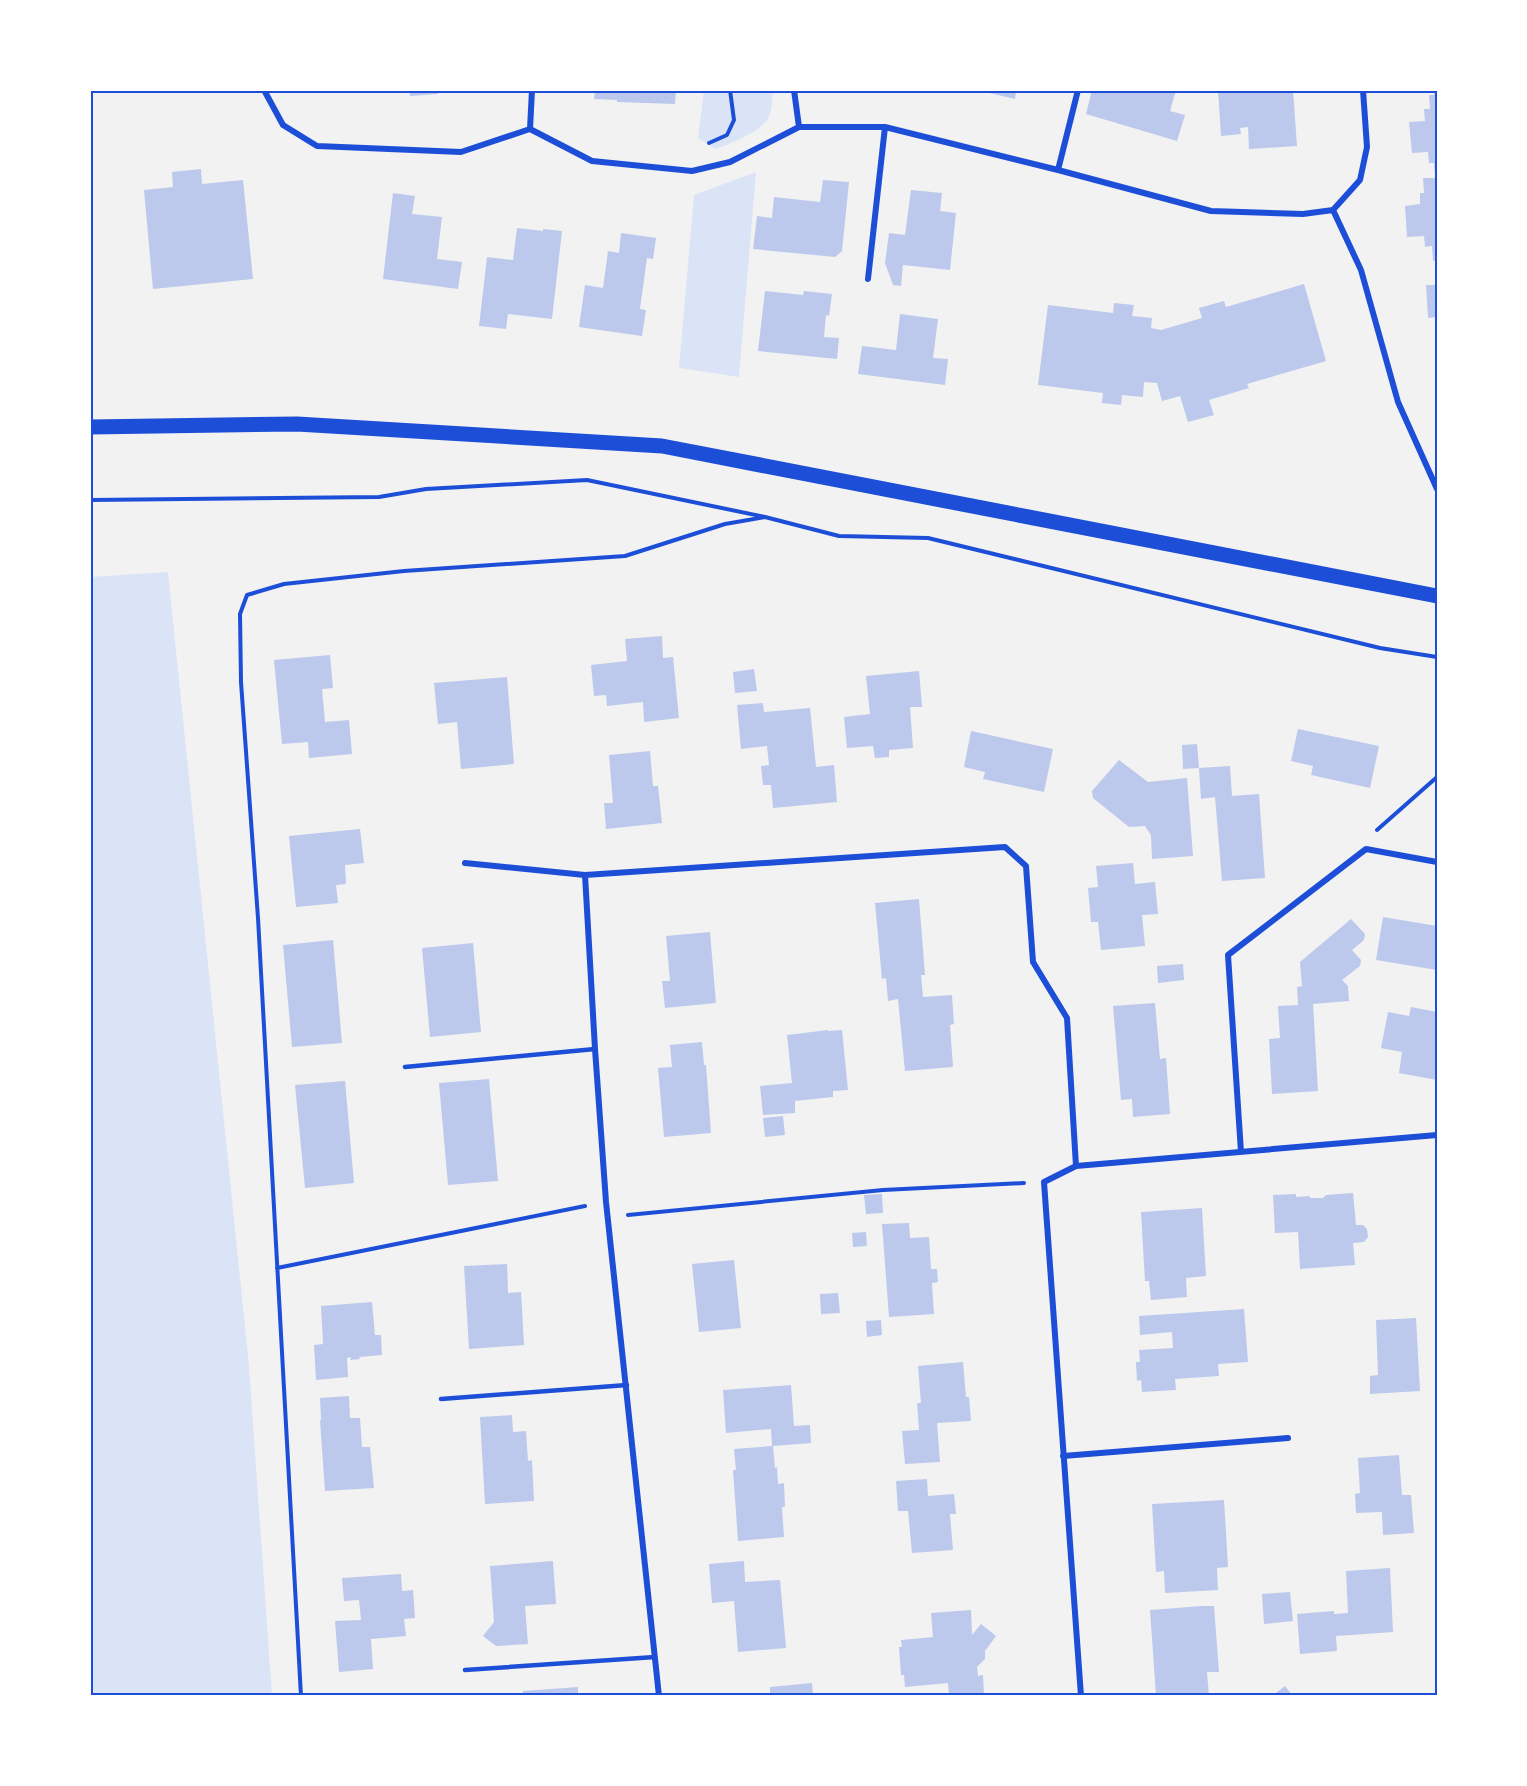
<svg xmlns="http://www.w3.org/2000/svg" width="1527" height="1786" viewBox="0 0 1527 1786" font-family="Manrope,sans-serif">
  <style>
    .green { fill: #dbe4f7 }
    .building { fill: #bdc9ec }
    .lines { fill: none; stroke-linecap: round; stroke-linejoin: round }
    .path { stroke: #1d4ed8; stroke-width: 4 }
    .service { stroke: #1d4ed8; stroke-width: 4.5 }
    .minor { stroke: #1d4ed8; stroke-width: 6 }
    .primary { stroke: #1d4ed8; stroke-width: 15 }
    .neatline { fill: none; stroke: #1d4ed8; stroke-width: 2 }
  </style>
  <rect width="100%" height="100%" fill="#f2f2f2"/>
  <path class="green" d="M 704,90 L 773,90 C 772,98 772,106 770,114 C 765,131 731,143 716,149 L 698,138 Z
    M 756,172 L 739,377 L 679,368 L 694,195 Z
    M 168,572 L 249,1366 L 272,1696 L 90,1696 L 90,577 Z"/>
  <path class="building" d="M 409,90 L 438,90 L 438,94 L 410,96 Z
    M 595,90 L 676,90 L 675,104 L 617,102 L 617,100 L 594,99 Z
    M 981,90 L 1016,90 L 1015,99 L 981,91 Z
    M 1092,90 L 1176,90 L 1170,111 L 1185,115 L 1177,141 L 1086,114 Z
    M 1218,90 L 1293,90 L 1297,146 L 1249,149 L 1248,127 L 1240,128 L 1241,134 L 1221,136 Z
    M 1434,90 L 1437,90 L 1437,260 L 1433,261 L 1432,246 L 1425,247 L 1424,236 L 1407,237 L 1405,206 L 1420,204 L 1420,193 L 1424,193 L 1423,178 L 1435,178 L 1434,163 L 1429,163 L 1428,152 L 1412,153 L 1409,122 L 1425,121 L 1424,109 L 1430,109 L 1429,95 L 1434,95 Z
    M 201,169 L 202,184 L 243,180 L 253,279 L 153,289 L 144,190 L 173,187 L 172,172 Z
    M 823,180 L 849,182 L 842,251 L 835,257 L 753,249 L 757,216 L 772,218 L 774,197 L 820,202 Z
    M 911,190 L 942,193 L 940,211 L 956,213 L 950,270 L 903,265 L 901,286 L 893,285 L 885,263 L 889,233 L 905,235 Z
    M 393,193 L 415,196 L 412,214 L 442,217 L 437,259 L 462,262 L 458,289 L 383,279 Z
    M 517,228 L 543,231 L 543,229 L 562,231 L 552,319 L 508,314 L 506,329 L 479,326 L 487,257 L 513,260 Z
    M 621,233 L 656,238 L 653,259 L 647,258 L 640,309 L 646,310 L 642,336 L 579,327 L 585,285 L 603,288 L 608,251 L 619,253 Z
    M 1304,284 L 1326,361 L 1247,384 L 1249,388 L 1209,400 L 1214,415 L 1188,422 L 1180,396 L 1162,401 L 1157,383 L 1144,382 L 1143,397 L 1122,395 L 1121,405 L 1102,403 L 1103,393 L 1038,385 L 1048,305 L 1113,313 L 1114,303 L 1134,305 L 1132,316 L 1152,318 L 1151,328 L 1161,330 L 1202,318 L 1199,308 L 1224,301 L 1226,307 Z
    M 1426,285 L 1437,285 L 1437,317 L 1428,318 Z
    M 765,291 L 803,295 L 804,291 L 832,294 L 829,316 L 826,315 L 824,337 L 839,338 L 837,359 L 758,351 Z
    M 900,314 L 938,319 L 933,358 L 948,359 L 945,385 L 858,374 L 862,346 L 896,350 Z
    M 662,636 L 663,658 L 673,657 L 679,718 L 644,722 L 643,702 L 607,706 L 606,695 L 594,696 L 591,665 L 627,661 L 625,639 Z
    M 330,655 L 333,688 L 322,689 L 325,722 L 349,720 L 352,754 L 309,758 L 308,742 L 282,744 L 274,660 Z
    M 754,669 L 757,691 L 735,693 L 733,672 Z
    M 919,671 L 922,707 L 910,707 L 913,748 L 889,750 L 889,757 L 875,758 L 873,746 L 847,748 L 844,717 L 870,714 L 866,676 Z
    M 507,677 L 514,764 L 461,769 L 457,722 L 438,724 L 434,683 Z
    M 763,703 L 764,712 L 810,708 L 816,767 L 834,765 L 837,802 L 773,808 L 771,785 L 763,785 L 761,766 L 769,765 L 767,746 L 741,749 L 737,705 Z
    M 1298,729 L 1379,746 L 1370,788 L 1311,775 L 1313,766 L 1291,761 Z
    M 971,731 L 1053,749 L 1044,792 L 983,779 L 985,772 L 964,767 Z
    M 1197,744 L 1199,768 L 1183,769 L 1182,745 Z
    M 650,751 L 653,786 L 658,786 L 662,823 L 606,829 L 604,803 L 613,803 L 609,755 Z
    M 1119,760 L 1148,782 L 1187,778 L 1193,856 L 1152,859 L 1151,835 L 1145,826 L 1129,827 L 1093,798 L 1092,791 Z
    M 1230,766 L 1232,796 L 1259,794 L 1265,878 L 1222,881 L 1215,797 L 1201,799 L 1199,768 Z
    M 360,829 L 364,863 L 345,865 L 346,884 L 336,885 L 338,903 L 296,907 L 289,836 Z
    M 1133,863 L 1135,884 L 1155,882 L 1158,914 L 1142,915 L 1145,946 L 1101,950 L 1098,922 L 1091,922 L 1088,888 L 1098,887 L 1096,866 Z
    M 919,899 L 925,975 L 921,975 L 923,997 L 952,995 L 954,1024 L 950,1025 L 953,1067 L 905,1071 L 898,999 L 888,1001 L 886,978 L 882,979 L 875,903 Z
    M 1383,917 L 1437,926 L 1437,970 L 1376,960 Z
    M 1351,919 L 1365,934 L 1364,940 L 1352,950 L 1361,960 L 1360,966 L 1342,980 L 1348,986 L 1349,1001 L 1313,1004 L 1318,1091 L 1272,1094 L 1269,1039 L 1280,1038 L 1278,1006 L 1298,1005 L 1297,987 L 1302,986 L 1300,962 Z
    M 710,932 L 716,1003 L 665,1008 L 662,981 L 670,981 L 666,936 Z
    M 333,940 L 342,1043 L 292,1047 L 283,945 Z
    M 473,943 L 481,1032 L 430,1037 L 422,948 Z
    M 1183,964 L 1184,980 L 1158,983 L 1157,966 Z
    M 1155,1003 L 1160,1059 L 1166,1058 L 1170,1114 L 1133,1117 L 1132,1099 L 1121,1100 L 1113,1006 Z
    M 1411,1007 L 1437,1012 L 1437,1080 L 1399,1073 L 1402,1052 L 1381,1048 L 1388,1012 L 1409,1016 Z
    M 828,1030 L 828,1031 L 842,1030 L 848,1090 L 833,1091 L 833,1097 L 795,1101 L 795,1113 L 763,1115 L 760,1086 L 792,1083 L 787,1035 Z
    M 702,1042 L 704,1065 L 706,1065 L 711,1133 L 664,1137 L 658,1068 L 672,1067 L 670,1045 Z
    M 489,1079 L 498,1181 L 448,1185 L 439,1083 Z
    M 345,1081 L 354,1183 L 305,1188 L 295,1085 Z
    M 783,1116 L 785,1135 L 765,1137 L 763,1118 Z
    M 1353,1193 L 1356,1225 L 1363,1225 L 1367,1229 L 1368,1237 L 1364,1242 L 1353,1243 L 1355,1265 L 1300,1269 L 1298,1232 L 1275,1233 L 1273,1195 L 1296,1194 L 1296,1197 L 1310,1196 L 1310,1198 L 1323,1198 L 1326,1195 Z
    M 882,1194 L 883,1213 L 866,1214 L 864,1195 Z
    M 1202,1208 L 1206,1276 L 1186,1278 L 1187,1297 L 1151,1300 L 1149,1281 L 1145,1281 L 1141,1212 Z
    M 909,1223 L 910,1238 L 929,1237 L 931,1269 L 937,1269 L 938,1282 L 932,1283 L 934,1314 L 889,1317 L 882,1224 Z
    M 866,1232 L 867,1246 L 853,1247 L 852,1233 Z
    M 734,1260 L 741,1328 L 699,1332 L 692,1264 Z
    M 507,1264 L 508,1293 L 521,1292 L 524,1345 L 469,1349 L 464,1266 Z
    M 838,1293 L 840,1313 L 821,1314 L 820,1294 Z
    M 372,1302 L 375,1335 L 381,1335 L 382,1355 L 359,1357 L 360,1359 L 350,1360 L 351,1357 L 347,1358 L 348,1377 L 316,1380 L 314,1345 L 323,1344 L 321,1306 Z
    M 1244,1309 L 1248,1362 L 1218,1364 L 1219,1376 L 1175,1379 L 1176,1390 L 1142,1392 L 1141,1380 L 1137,1381 L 1136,1362 L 1140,1362 L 1139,1350 L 1173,1348 L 1172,1332 L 1140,1335 L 1139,1316 Z
    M 1416,1318 L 1420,1391 L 1370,1394 L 1370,1376 L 1378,1375 L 1376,1320 Z
    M 881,1320 L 882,1335 L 867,1337 L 866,1321 Z
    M 963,1362 L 966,1397 L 969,1397 L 971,1421 L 937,1423 L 940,1462 L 905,1464 L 902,1431 L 919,1430 L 917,1403 L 921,1403 L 918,1366 Z
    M 791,1385 L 794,1426 L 810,1425 L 811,1443 L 773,1446 L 775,1468 L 777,1467 L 778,1484 L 784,1483 L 785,1507 L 782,1507 L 784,1537 L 738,1541 L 733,1470 L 736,1470 L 734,1449 L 772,1446 L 771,1429 L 726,1433 L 723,1390 Z
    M 349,1396 L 350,1418 L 360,1418 L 362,1447 L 370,1447 L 374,1488 L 325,1491 L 320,1421 L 321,1420 L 320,1398 Z
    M 512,1415 L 513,1432 L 526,1431 L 528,1461 L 532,1460 L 534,1501 L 485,1504 L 480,1417 Z
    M 1399,1455 L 1402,1495 L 1411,1495 L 1414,1533 L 1383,1535 L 1382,1512 L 1356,1513 L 1355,1494 L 1360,1493 L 1358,1458 Z
    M 927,1479 L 928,1496 L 954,1494 L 956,1514 L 950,1514 L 953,1550 L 912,1553 L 908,1511 L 898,1511 L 896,1481 Z
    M 1224,1500 L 1228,1567 L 1217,1568 L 1218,1590 L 1165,1593 L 1164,1571 L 1156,1572 L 1152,1504 Z
    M 553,1561 L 556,1604 L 525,1606 L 528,1644 L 496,1646 L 483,1636 L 494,1622 L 490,1566 Z
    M 744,1561 L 745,1582 L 780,1580 L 786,1648 L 738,1652 L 734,1601 L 712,1603 L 709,1564 Z
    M 1390,1568 L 1393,1632 L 1336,1636 L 1337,1651 L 1300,1654 L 1297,1614 L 1334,1611 L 1334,1614 L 1348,1613 L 1346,1571 Z
    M 401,1574 L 402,1591 L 413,1590 L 415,1618 L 404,1619 L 406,1636 L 371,1639 L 373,1669 L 339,1672 L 335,1621 L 361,1620 L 359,1600 L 344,1601 L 342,1578 Z
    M 1290,1592 L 1293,1621 L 1264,1624 L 1262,1594 Z
    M 1202,1606 L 1214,1606 L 1219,1672 L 1207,1672 L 1209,1696 L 1156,1696 L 1150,1610 Z
    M 971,1610 L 972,1635 L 981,1624 L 996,1636 L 985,1651 L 985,1659 L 977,1667 L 978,1676 L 983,1675 L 984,1696 L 949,1696 L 948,1683 L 905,1687 L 904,1675 L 901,1675 L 899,1647 L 902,1647 L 901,1640 L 933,1637 L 931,1613 Z
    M 812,1683 L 813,1696 L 770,1696 L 770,1687 Z
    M 1285,1686 L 1293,1696 L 1272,1696 Z
    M 578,1687 L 578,1696 L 523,1696 L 523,1691 Z"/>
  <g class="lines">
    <path class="path" d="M 709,143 L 727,135 L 734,120 L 730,90
      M 90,500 L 379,497 L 426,489 L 587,480 L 765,517 L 839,536 L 928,538 L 1380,648 L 1437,657
      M 1377,830 L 1437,777
      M 628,1215 L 883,1190 L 1024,1183
      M 277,1268 L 585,1206
      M 301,1696 L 258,918 L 241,682 L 240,614 L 247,595 L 284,584 L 404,571 L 625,556 L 725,524 L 765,517"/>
    <path class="service" d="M 405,1067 L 595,1049
      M 441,1399 L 627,1385
      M 465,1670 L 655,1657"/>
    <path class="minor" d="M 264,90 L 283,125 L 317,146 L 461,152 L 530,129
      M 794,90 L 799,127
      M 530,129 L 592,161 L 692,171 L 730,162 L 799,127 L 885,127 L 1058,170 L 1211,211 L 1303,214 L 1333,210 L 1360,180 L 1367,147 L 1363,90
      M 530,129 L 532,90
      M 1058,170 L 1078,90
      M 1333,210 L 1361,270 L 1398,402 L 1437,489
      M 868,279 L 885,127
      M 465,863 L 585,875 L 1005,847 L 1026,866 L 1033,962 L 1067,1018 L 1076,1166 L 1044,1182 L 1081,1696
      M 585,875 L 595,1049 L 606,1202 L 659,1696
      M 1241,1152 L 1228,955 L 1366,849 L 1437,862
      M 1076,1166 L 1437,1135
      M 1063,1456 L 1288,1438"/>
    <path class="primary" d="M 90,427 L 297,424 L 662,446 L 1437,596"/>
  </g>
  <rect width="1527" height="1786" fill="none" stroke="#ffffff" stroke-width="183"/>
  <rect x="92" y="92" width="1344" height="1602" class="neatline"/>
</svg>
